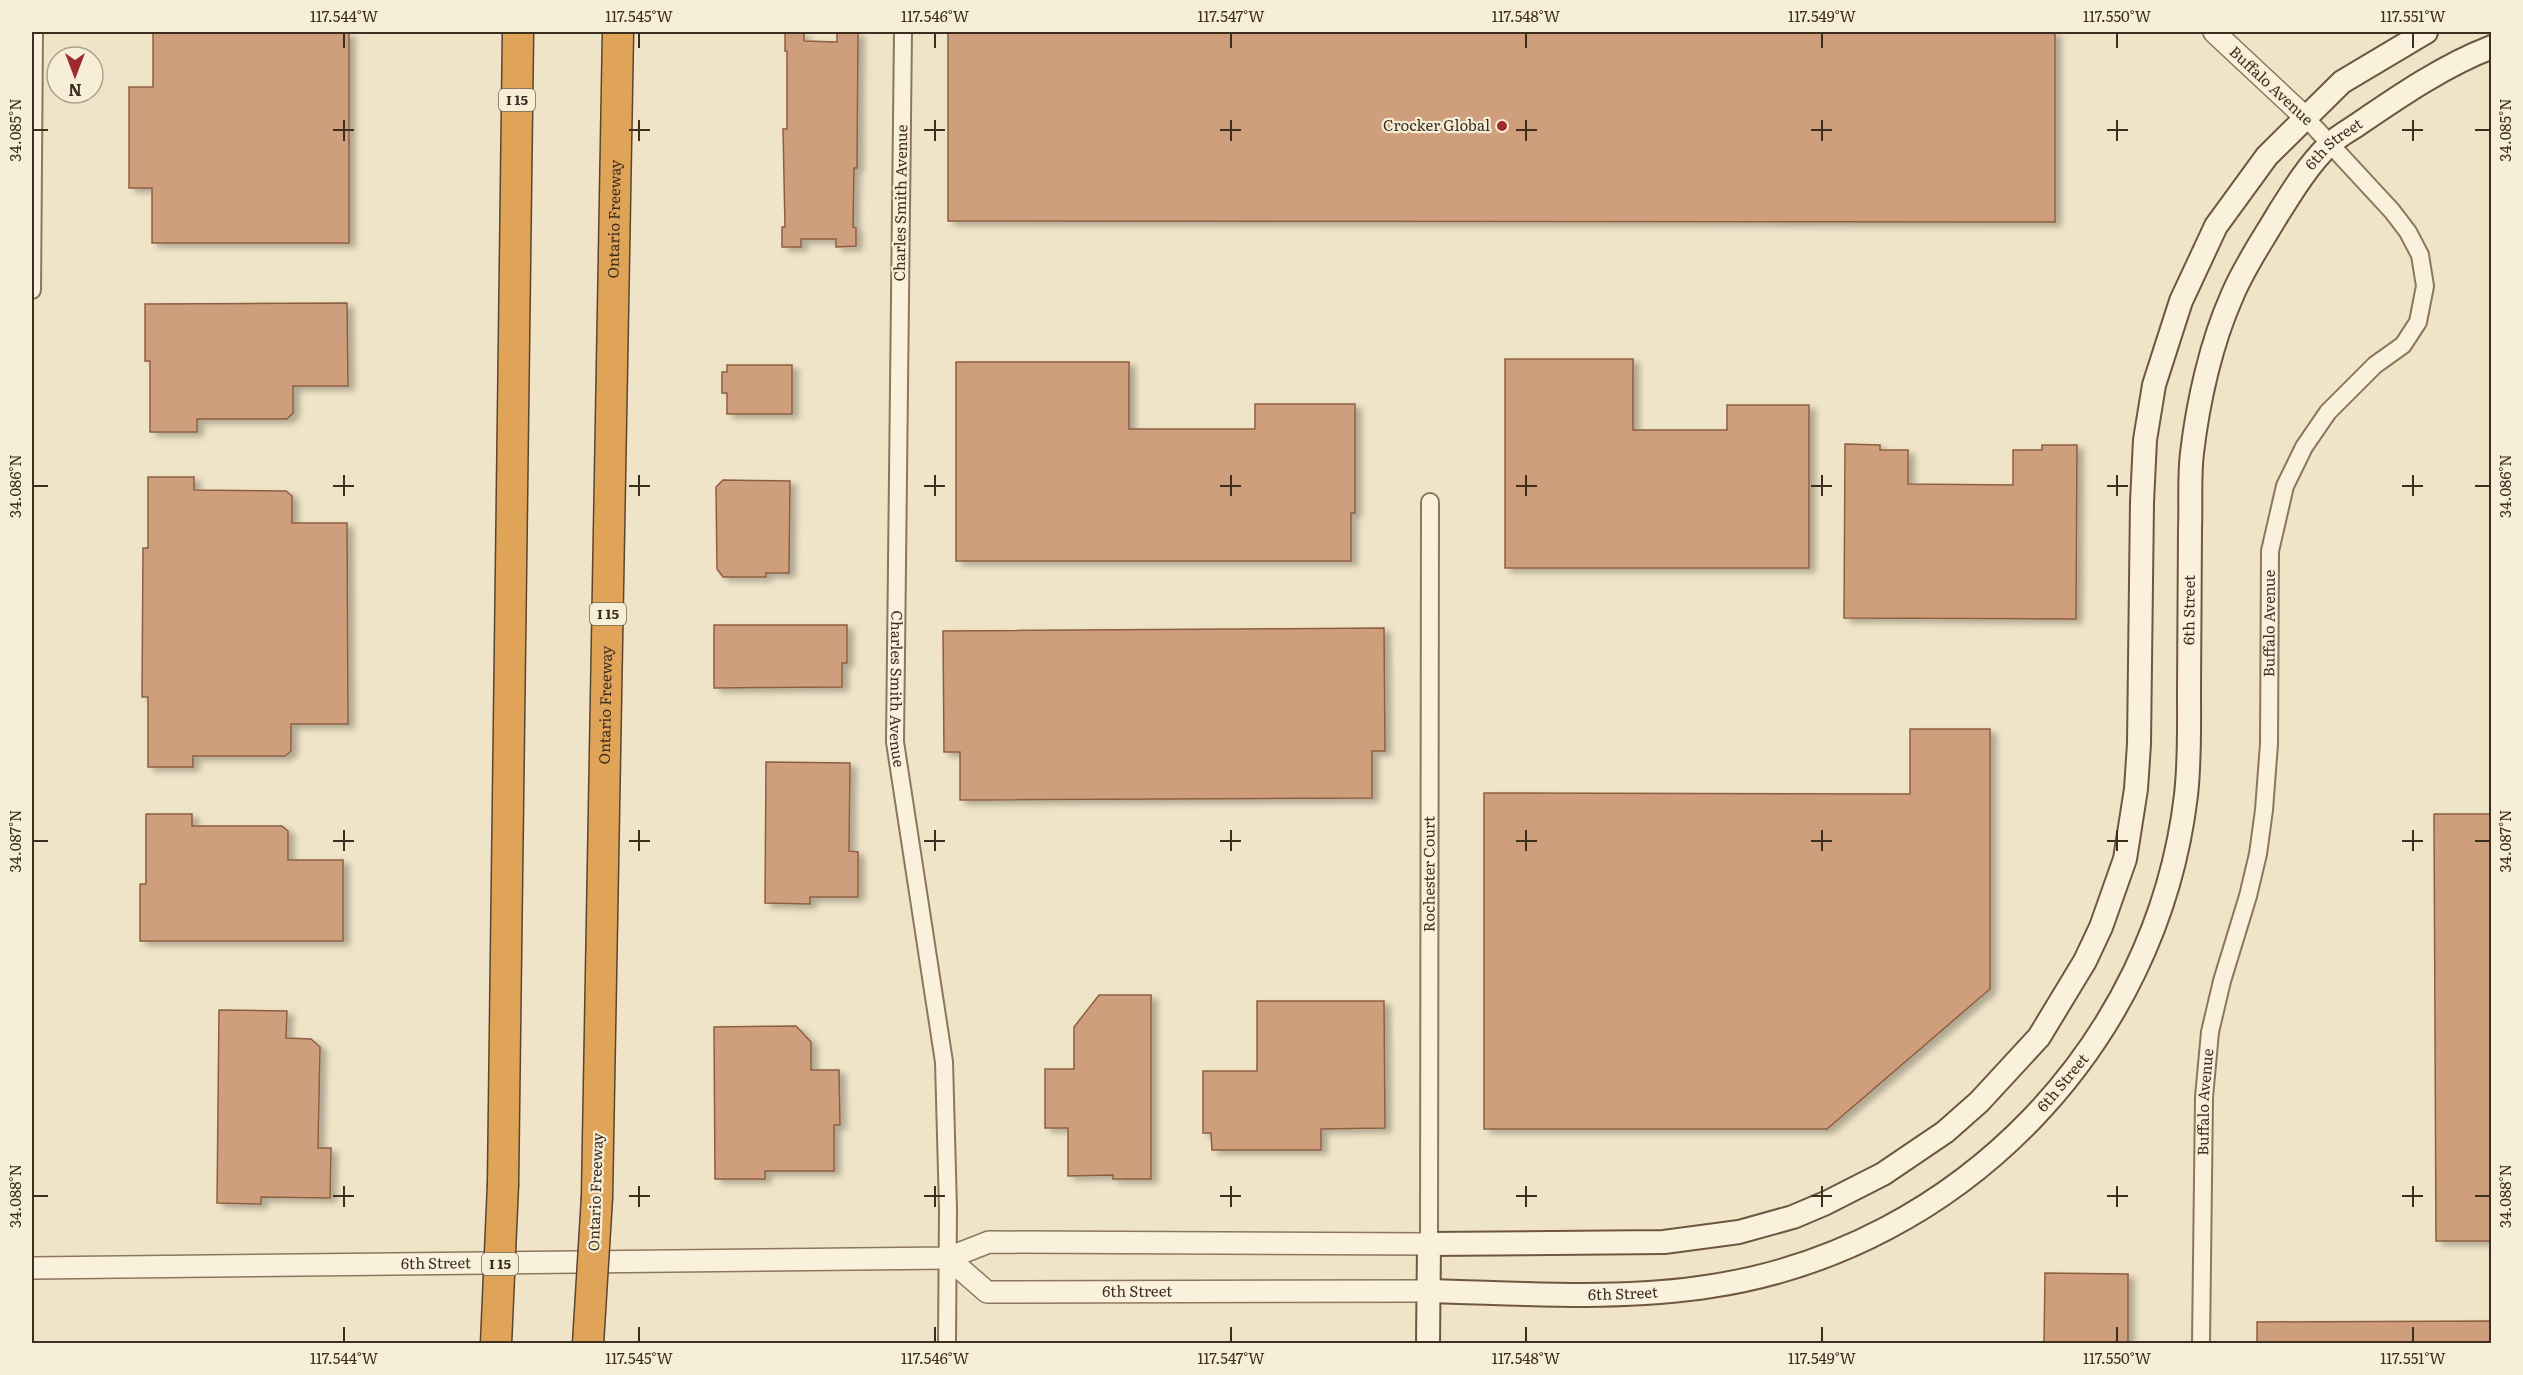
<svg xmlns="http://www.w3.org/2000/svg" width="2523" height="1375" viewBox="0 0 2523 1375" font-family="Literata,serif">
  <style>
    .building { fill: #cf9f7d; stroke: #8d5f41; stroke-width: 1.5; filter: url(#shadow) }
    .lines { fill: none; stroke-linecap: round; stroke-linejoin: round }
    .minor-casing { stroke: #8d765c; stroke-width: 20 }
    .tertiary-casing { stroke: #8d765c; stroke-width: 24 }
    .secondary-casing { stroke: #6f573f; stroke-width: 26 }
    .motorway-casing { stroke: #5b4430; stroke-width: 33 }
    .minor { stroke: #faf1dc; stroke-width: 16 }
    .tertiary { stroke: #faf1dc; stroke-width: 21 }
    .secondary { stroke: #faf1dc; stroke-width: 22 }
    .motorway { stroke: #e0a458; stroke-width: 30 }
    .motorway-bridge-casing { stroke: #5b4430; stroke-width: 33; stroke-linecap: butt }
    .motorway-bridge { stroke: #e0a458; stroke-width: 30 }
    .ticks { fill: none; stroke: #3d2e20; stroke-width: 2 }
    .poi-dot { fill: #9e2a2b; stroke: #f7eed8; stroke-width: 2 }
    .labels { text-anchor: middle; stroke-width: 4.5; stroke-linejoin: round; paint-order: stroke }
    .shield { fill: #f7eed8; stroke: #756857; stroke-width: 1.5 }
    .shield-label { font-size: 14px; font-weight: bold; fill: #3d2e20 }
    .street-label { font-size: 15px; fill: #3d2e20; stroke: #f7eed8 }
    .poi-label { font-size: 15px; fill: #3d2e20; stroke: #f7eed8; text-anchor: end }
    .neatline { fill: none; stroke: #3d2e20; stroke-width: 2 }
    .ticks-label { font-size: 15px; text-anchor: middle; fill: #3d2e20 }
  </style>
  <defs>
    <filter id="shadow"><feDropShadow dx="6" dy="4" stdDeviation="3" flood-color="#0004"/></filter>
  </defs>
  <rect width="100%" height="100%" fill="#f0e4c8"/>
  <path class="building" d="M 837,32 L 858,32 L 857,168 L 854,168 L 853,227 L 856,228 L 856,246 L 836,247 L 836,239 L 801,239 L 801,247 L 782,247 L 782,227 L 785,227 L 783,129 L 787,129 L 787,51 L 785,51 L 785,33 L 804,33 L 804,41 L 837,42 Z
    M 948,32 L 2055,32 L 2055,222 L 948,221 Z
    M 153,33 L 349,33 L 349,243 L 152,243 L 152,188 L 129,188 L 129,87 L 153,87 Z
    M 347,303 L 348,386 L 293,386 L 293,413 L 287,419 L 197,419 L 197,432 L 150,432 L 150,361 L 145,361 L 145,304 Z
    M 1505,359 L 1633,359 L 1633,430 L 1727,430 L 1727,405 L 1809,405 L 1809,568 L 1505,568 Z
    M 956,362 L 1129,362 L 1129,429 L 1255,429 L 1255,404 L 1355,404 L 1355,513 L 1351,513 L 1351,561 L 956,561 Z
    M 727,365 L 792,365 L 792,414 L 727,414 L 727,393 L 722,393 L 722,372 L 727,372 Z
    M 1845,444 L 1880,445 L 1880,450 L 1908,450 L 1908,484 L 2013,485 L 2013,450 L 2042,450 L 2042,445 L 2077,445 L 2076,619 L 1844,618 Z
    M 148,477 L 194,477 L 194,490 L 286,491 L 292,496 L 292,523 L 347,523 L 348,724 L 291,724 L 291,751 L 285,756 L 193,756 L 193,767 L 148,767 L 148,697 L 142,697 L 143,548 L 148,548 Z
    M 723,480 L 790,481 L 789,573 L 766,573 L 766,577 L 723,577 L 717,569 L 716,487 Z
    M 714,625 L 847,625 L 847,663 L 842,663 L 842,687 L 714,688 Z
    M 1384,628 L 1385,751 L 1372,751 L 1372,798 L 960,800 L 960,752 L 944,752 L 943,631 Z
    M 1910,729 L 1990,729 L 1990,989 L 1827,1129 L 1484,1129 L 1484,793 L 1910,794 Z
    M 766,762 L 850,763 L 849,851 L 858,852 L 858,897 L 810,897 L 810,904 L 765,903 Z
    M 146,814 L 192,814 L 192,826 L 282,826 L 288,831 L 288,860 L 343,860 L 343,941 L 140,941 L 140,884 L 146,884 Z
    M 2434,814 L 2492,814 L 2492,1241 L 2436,1241 Z
    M 1099,995 L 1151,995 L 1151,1179 L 1113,1179 L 1113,1175 L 1068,1176 L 1068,1128 L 1045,1128 L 1045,1069 L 1074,1069 L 1074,1027 Z
    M 1257,1001 L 1384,1001 L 1385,1128 L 1321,1129 L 1321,1150 L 1212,1150 L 1211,1133 L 1203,1133 L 1203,1071 L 1257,1071 Z
    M 219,1010 L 287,1011 L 286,1038 L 311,1039 L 320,1047 L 318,1148 L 331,1148 L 330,1198 L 261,1197 L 261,1204 L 217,1203 Z
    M 796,1026 L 811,1042 L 811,1070 L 839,1070 L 840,1125 L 834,1125 L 834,1171 L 765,1171 L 765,1179 L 715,1179 L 714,1027 Z
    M 2045,1273 L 2128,1274 L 2128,1344 L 2044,1344 Z
    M 2492,1321 L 2492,1344 L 2257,1344 L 2257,1322 Z"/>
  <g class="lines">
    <defs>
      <g id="minor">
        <path id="s1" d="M 903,32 L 895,742 L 944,1062 L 948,1209 L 947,1344"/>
        <path d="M 32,290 L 34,32"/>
        <path id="s2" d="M 1429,1244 L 1430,502"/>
        <path id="s3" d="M 2201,1344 L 2204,1097 L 2210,1032 L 2222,981 L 2248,896 L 2258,854 L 2264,810 L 2269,744 L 2270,551 L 2285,486 L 2304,447 L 2328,412 L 2375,365 L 2403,345 L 2418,322 L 2425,286 L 2420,255 L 2408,232 L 2392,211 L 2306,118"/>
      </g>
      <g id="tertiary">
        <path d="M 2214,32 L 2306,118"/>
        <path id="s4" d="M 948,1258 L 987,1292 L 1427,1291"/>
        <path id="s5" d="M 32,1268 L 948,1258 L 989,1242 L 1429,1244"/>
      </g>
      <g id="secondary">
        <path id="s6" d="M 1427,1291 C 1522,1293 1619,1301 1712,1286 C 1960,1248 2157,1044 2186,795 C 2190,760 2189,725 2189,691 C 2189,637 2190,583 2190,529 C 2191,504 2189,477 2192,453 C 2198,402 2211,343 2232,296 C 2244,267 2262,241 2278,214 C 2293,190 2309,164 2329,145 C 2338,136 2350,130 2360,123 C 2401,95 2445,65 2492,47"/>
        <path d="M 1428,1344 L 1429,1244 L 1664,1242 L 1739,1232 L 1793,1217 L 1826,1203 L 1883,1174 L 1945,1132 L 1979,1102 L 2039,1037 L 2085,961 L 2101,927 L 2125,859 L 2136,789 L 2139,744 L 2142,502 L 2145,440 L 2154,385 L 2181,301 L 2216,226 L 2267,156 L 2342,82 L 2426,32"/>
      </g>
      <g id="motorway">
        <path d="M 503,1184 L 518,32"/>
        <path id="s7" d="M 597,1197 L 618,32"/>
      </g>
    </defs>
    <use href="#minor" class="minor-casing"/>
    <use href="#tertiary" class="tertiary-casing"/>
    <use href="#secondary" class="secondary-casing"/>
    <use href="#motorway" class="motorway-casing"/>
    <use href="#minor" class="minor"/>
    <use href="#tertiary" class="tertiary"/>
    <use href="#secondary" class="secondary"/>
    <use href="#motorway" class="motorway"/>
    <defs>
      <path id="motorway-bridge" d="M 496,1344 L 503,1184
        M 588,1344 L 597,1197"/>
    </defs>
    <use href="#motorway-bridge" class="motorway-bridge-casing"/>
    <use href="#motorway-bridge" class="motorway-bridge"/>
  </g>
  <path class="ticks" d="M 344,33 L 344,48M 639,33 L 639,48M 935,33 L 935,48M 1231,33 L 1231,48M 1526,33 L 1526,48M 1822,33 L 1822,48M 2117,33 L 2117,48M 2413,33 L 2413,48M 344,120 L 344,141M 639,120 L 639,141M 935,120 L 935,141M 1231,120 L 1231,141M 1526,120 L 1526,141M 1822,120 L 1822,141M 2117,120 L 2117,141M 2413,120 L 2413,141M 33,130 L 48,130M 333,130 L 354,130M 629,130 L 650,130M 924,130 L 945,130M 1220,130 L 1241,130M 1516,130 L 1537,130M 1811,130 L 1832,130M 2107,130 L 2128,130M 2402,130 L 2423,130M 2475,130 L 2490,130M 344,475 L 344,496M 639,475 L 639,496M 935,475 L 935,496M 1231,475 L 1231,496M 1526,475 L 1526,496M 1822,475 L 1822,496M 2117,475 L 2117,496M 2413,475 L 2413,496M 33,486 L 48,486M 333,486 L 354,486M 629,486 L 650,486M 924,486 L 945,486M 1220,486 L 1241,486M 1516,486 L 1537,486M 1811,486 L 1832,486M 2107,486 L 2128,486M 2402,486 L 2423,486M 2475,486 L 2490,486M 344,830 L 344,851M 639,830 L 639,851M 935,830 L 935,851M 1231,830 L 1231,851M 1526,830 L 1526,851M 1822,830 L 1822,851M 2117,830 L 2117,851M 2413,830 L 2413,851M 33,841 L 48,841M 333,841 L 354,841M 629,841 L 650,841M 924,841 L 945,841M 1220,841 L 1241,841M 1516,841 L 1537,841M 1811,841 L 1832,841M 2107,841 L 2128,841M 2402,841 L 2423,841M 2475,841 L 2490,841M 344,1186 L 344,1207M 639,1186 L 639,1207M 935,1186 L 935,1207M 1231,1186 L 1231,1207M 1526,1186 L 1526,1207M 1822,1186 L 1822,1207M 2117,1186 L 2117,1207M 2413,1186 L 2413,1207M 33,1196 L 48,1196M 333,1196 L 354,1196M 629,1196 L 650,1196M 924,1196 L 945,1196M 1220,1196 L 1241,1196M 1516,1196 L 1537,1196M 1811,1196 L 1832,1196M 2107,1196 L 2128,1196M 2402,1196 L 2423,1196M 2475,1196 L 2490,1196M 344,1327 L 344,1342M 639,1327 L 639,1342M 935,1327 L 935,1342M 1231,1327 L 1231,1342M 1526,1327 L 1526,1342M 1822,1327 L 1822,1342M 2117,1327 L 2117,1342M 2413,1327 L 2413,1342"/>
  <circle class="poi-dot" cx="1502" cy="126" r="6"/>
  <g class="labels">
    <g class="shield">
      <rect x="499" y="89" width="36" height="22" rx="4.5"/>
      <rect x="590" y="603" width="36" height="22" rx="4.5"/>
      <rect x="482" y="1253" width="36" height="22" rx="4.5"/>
    </g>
    <g class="shield-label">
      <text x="517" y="105">I 15</text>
      <text x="608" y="619">I 15</text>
      <text x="500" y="1269">I 15</text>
    </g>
    <g class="street-label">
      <text transform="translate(2271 86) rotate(43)" y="5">Buffalo Avenue</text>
      <text dy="5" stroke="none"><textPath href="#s6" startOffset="1707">6th Street</textPath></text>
      <text transform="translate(901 203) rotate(-89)" y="5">Charles Smith Avenue</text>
      <text dy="5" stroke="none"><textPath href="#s7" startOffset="978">Ontario Freeway</textPath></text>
      <text dy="5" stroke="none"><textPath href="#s6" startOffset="1203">6th Street</textPath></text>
      <text dy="5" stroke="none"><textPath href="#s3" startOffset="728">Buffalo Avenue</textPath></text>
      <text dy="5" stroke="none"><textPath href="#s1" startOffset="657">Charles Smith Avenue</textPath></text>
      <text dy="5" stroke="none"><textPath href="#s7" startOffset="492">Ontario Freeway</textPath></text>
      <text dy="5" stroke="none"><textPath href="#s2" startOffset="370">Rochester Court</textPath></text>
      <text transform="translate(2063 1083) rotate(-50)" y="5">6th Street</text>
      <text dy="5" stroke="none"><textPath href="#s3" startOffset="242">Buffalo Avenue</textPath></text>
      <text transform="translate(596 1192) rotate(-88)" y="5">Ontario Freeway</text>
      <text dy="5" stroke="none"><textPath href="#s5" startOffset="404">6th Street</textPath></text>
      <text dy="5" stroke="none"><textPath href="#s4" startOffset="202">6th Street</textPath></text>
      <text dy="5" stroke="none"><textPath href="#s6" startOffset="196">6th Street</textPath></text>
    </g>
    <g class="poi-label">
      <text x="1490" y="131">Crocker Global</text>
    </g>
  </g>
  <rect width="2523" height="1375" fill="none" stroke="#f7eed8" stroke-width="66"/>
  <g transform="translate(75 75) rotate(180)"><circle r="28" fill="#f7eed8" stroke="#ada18e" stroke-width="1.5"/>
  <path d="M0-4.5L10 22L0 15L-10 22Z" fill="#9e2a2b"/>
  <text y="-9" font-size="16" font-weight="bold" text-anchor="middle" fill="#3d2e20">N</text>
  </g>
  <rect x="33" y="33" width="2457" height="1309" class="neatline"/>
  <g class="ticks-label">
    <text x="344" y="22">117.544°W</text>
    <text x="639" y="22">117.545°W</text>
    <text x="935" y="22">117.546°W</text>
    <text x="1231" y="22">117.547°W</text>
    <text x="1526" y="22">117.548°W</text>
    <text x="1822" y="22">117.549°W</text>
    <text x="2117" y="22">117.550°W</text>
    <text x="2413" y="22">117.551°W</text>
    <text transform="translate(2506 130) rotate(-90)" y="5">34.085°N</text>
    <text transform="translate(16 130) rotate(-90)" y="5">34.085°N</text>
    <text transform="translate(2506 486) rotate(-90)" y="5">34.086°N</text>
    <text transform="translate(16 486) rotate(-90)" y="5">34.086°N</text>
    <text transform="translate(2506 841) rotate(-90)" y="5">34.087°N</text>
    <text transform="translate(16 841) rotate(-90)" y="5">34.087°N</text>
    <text transform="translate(2506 1196) rotate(-90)" y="5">34.088°N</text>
    <text transform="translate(16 1196) rotate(-90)" y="5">34.088°N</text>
    <text x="344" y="1364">117.544°W</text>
    <text x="639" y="1364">117.545°W</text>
    <text x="935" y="1364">117.546°W</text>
    <text x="1231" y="1364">117.547°W</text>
    <text x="1526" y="1364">117.548°W</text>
    <text x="1822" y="1364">117.549°W</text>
    <text x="2117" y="1364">117.550°W</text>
    <text x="2413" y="1364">117.551°W</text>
  </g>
</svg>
